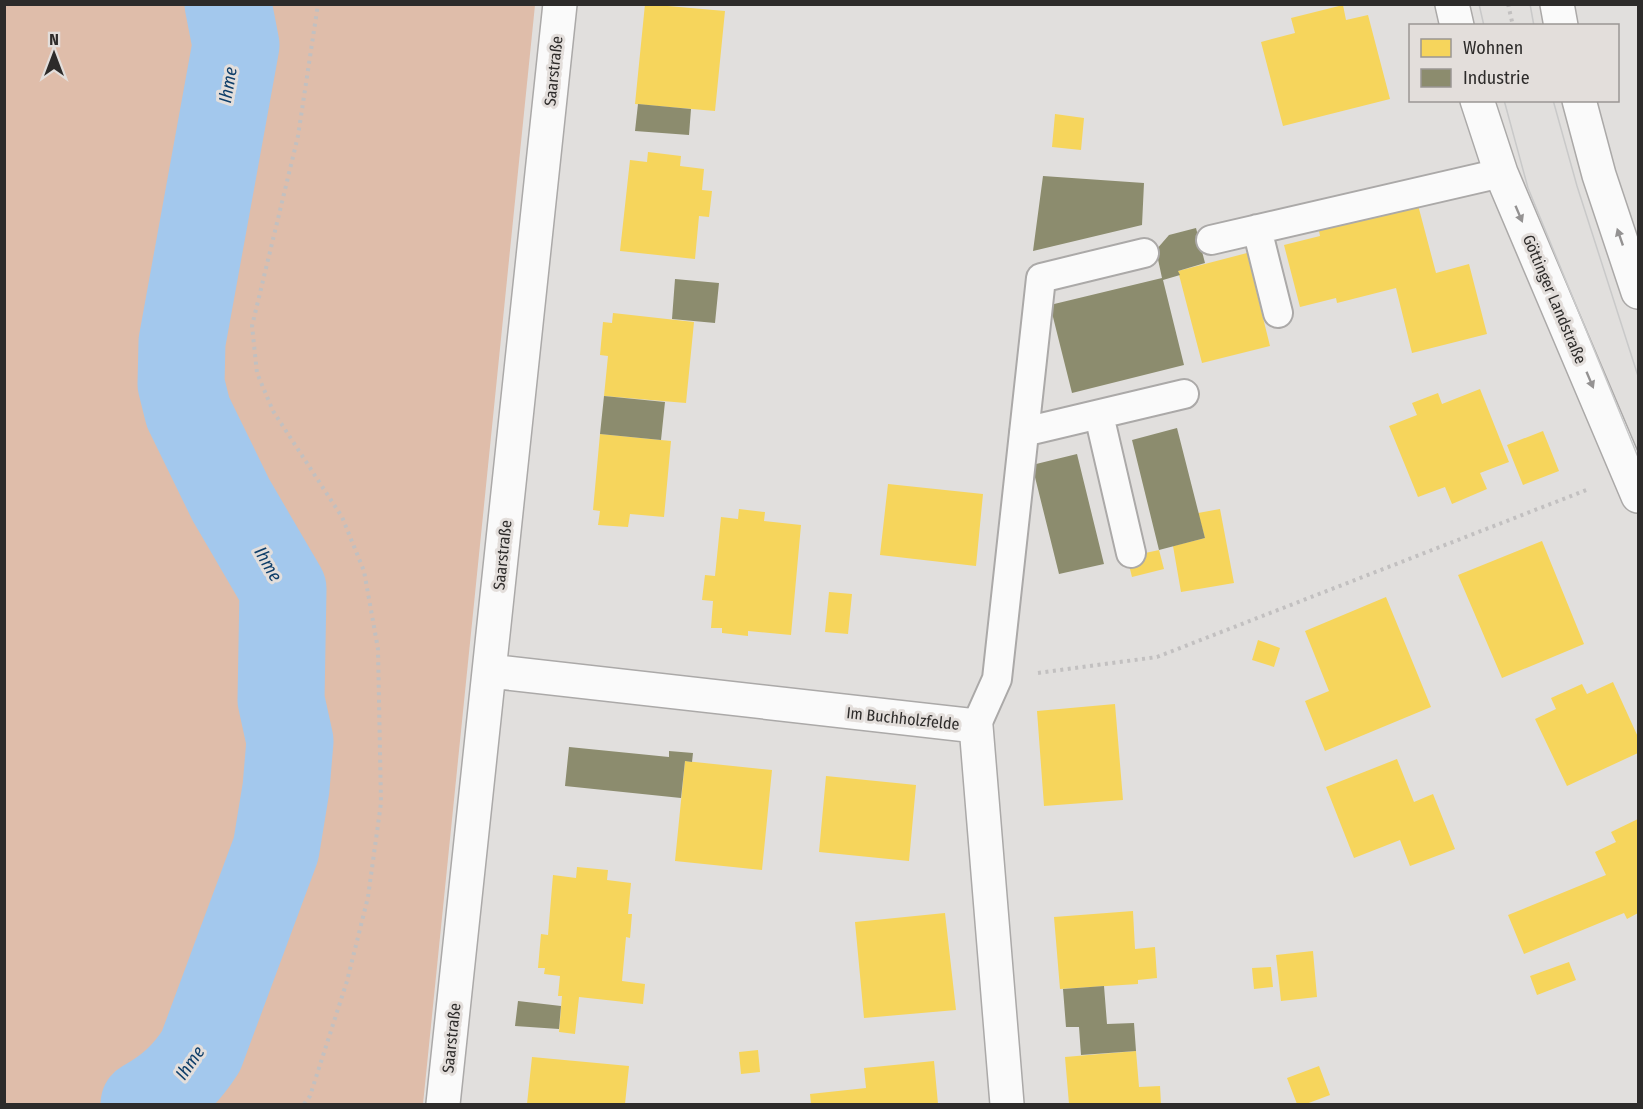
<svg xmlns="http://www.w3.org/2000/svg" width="1643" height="1109" viewBox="0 0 1643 1109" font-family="'Fira Sans Condensed',sans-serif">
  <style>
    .green { fill: #dfbdaa }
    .homes { fill: #f6d55c }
    .industry { fill: #8c8c6e }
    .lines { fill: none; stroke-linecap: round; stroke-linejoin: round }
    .river { stroke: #a3c8ed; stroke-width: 87 }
    .lane-casing { stroke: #aba9a8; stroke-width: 32 }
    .street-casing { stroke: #aba9a8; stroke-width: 36 }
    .secondary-casing { stroke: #aba9a8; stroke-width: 36 }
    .path { stroke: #c2c0c0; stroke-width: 4; stroke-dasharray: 3 4.5; stroke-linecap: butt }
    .lane { stroke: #fafafa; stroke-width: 28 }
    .street { stroke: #fafafa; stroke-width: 33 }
    .secondary { stroke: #fafafa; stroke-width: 33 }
    .tram { stroke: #c9c9c9; stroke-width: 1.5 }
    .oneway { fill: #949292 }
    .labels { text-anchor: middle; stroke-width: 6; stroke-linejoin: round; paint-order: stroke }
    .street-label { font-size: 16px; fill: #2d2b2a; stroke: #e3dedb }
    .water-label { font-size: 18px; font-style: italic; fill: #0e3e69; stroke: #e3dedb }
  </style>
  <rect width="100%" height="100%" fill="#e1dfdd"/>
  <path class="green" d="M 5,4 L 535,5 L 423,1104 L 5,1104 Z"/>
  <path class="homes" d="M 645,4 L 725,11 L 715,111 L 635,104 Z
    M 1343,5 L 1346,20 L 1368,15 L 1390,99 L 1283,126 L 1261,42 L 1295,33 L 1291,18 Z
    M 1055,114 L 1084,118 L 1081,150 L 1052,147 Z
    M 648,152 L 681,156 L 680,166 L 704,169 L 702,190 L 712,191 L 709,217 L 699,216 L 695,259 L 620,251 L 630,160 L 647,162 Z
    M 1418,205 L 1436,273 L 1469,264 L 1487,334 L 1412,353 L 1396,288 L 1337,303 L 1336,298 L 1300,307 L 1284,245 L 1320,236 L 1319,231 Z
    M 1247,253 L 1270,346 L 1202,363 L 1178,271 Z
    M 613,313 L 694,322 L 686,403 L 604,396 L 608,356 L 600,355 L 603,322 L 612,323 Z
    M 1480,389 L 1509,462 L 1480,473 L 1487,489 L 1452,504 L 1445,487 L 1418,497 L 1389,426 L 1417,415 L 1412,403 L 1438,393 L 1442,404 Z
    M 1543,431 L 1559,471 L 1523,485 L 1507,445 Z
    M 600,434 L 671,441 L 664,517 L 630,514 L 628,527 L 598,525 L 600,511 L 593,510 Z
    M 888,484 L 983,494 L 976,566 L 880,555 Z
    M 739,509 L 765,512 L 764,521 L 801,525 L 791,635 L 748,631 L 748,636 L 722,633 L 722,628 L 711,628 L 713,601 L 702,600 L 705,575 L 715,576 L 721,517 L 738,519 Z
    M 1220,509 L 1234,583 L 1181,592 L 1173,546 L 1205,538 L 1198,513 Z
    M 1542,541 L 1584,644 L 1502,678 L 1458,575 Z
    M 1159,550 L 1164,569 L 1132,577 L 1127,557 Z
    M 829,592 L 852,594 L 848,634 L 825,632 Z
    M 1386,597 L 1431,707 L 1325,751 L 1305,701 L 1329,691 L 1305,631 Z
    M 1258,640 L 1280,648 L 1274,667 L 1252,660 Z
    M 1613,682 L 1638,737 L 1638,753 L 1567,786 L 1535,719 L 1556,709 L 1551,698 L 1582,684 L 1587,694 Z
    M 1115,704 L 1123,800 L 1044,806 L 1037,711 Z
    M 1397,759 L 1414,802 L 1433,794 L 1455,849 L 1410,866 L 1400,840 L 1354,858 L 1326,787 Z
    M 685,761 L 772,770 L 762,870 L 675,861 Z
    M 826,776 L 916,785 L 909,861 L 819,852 Z
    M 1638,819 L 1638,913 L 1627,919 L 1624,913 L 1524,954 L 1508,915 L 1606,875 L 1595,852 L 1616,842 L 1611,832 Z
    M 577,867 L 608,870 L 607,880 L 631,883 L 628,914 L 632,914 L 630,938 L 626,937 L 622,981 L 645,984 L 643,1004 L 579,997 L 575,1034 L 559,1032 L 562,996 L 558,996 L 560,976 L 544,974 L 545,968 L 538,968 L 541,934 L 548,935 L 553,875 L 576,878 Z
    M 1133,911 L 1135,949 L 1155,947 L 1157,978 L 1138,980 L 1138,984 L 1060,989 L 1054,917 Z
    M 945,913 L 956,1010 L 864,1018 L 855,922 Z
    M 1313,951 L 1317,997 L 1281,1001 L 1276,955 Z
    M 1569,962 L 1576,980 L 1537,995 L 1530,976 Z
    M 1271,967 L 1273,987 L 1254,989 L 1252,968 Z
    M 758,1050 L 760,1072 L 741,1074 L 739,1052 Z
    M 1136,1051 L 1139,1087 L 1160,1086 L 1161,1104 L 1069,1104 L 1065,1057 Z
    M 532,1057 L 629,1066 L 625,1104 L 527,1104 Z
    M 934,1061 L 938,1104 L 811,1104 L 810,1094 L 866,1088 L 864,1068 Z
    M 1319,1066 L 1330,1095 L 1306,1104 L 1297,1104 L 1287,1078 Z"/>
  <path class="industry" d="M 638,104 L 691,109 L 689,135 L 635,131 Z
    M 1043,176 L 1144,183 L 1142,225 L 1033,251 Z
    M 1196,228 L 1205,263 L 1178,271 L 1180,275 L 1163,280 L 1184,365 L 1072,393 L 1050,305 L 1162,278 L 1156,250 L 1169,235 Z
    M 675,279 L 719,283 L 715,323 L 672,319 Z
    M 604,396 L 665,402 L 661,440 L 600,434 Z
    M 1177,428 L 1205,538 L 1159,550 L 1132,440 Z
    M 1077,454 L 1104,564 L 1059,574 L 1032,465 Z
    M 569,747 L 669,757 L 669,751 L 693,753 L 692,762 L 685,761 L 681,798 L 565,786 Z
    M 1104,986 L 1107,1024 L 1134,1023 L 1136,1051 L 1081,1055 L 1079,1027 L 1066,1027 L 1063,989 Z
    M 518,1001 L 561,1006 L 559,1029 L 515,1026 Z"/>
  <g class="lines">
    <path class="river" d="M 144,1104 C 169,1090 185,1076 201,1051 L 276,849 L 286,788 L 290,741 L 281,700 L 283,589 L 231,500 L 188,412 L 181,384 L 182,342 L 236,45 L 228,4"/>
    <defs>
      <path id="lane" d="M 1257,229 L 1278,313
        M 1211,240 L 1501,173
        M 1099,415 L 1131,553
        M 1024,432 L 1184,394
        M 976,726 L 997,679 L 1041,278 L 1144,253"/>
      <path id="street" d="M 490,671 L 976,726 L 1007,1104
        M 443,1104 L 560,4"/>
      <path id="secondary" d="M 1452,4 L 1457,26
        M 1557,4 L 1561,26
        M 1477,100 L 1501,173 L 1638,496
        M 1579,100 L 1599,175 L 1638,292"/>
    </defs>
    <use href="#lane" class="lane-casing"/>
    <use href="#street" class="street-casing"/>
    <use href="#secondary" class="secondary-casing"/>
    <path class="path" d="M 1508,4 L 1513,26
      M 1038,673 L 1157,657 L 1589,489
      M 304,1104 L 310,1096 L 347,981 L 368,897 L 381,803 L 378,649 L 364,571 L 342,517 L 273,411 L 257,373 L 252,326 L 298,136 L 318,4"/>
    <use href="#lane" class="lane"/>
    <use href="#street" class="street"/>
    <use href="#secondary" class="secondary"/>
    <path class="tram" d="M 1479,4 L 1484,26
      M 1530,4 L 1534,26
      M 1504,100 L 1528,188 L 1638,457
      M 1553,100 L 1577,186 L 1638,376"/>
  </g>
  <defs><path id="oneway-solid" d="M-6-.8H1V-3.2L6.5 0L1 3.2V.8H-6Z" transform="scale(1.5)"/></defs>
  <g class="oneway">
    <use href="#oneway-solid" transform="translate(1519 214) rotate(67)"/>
    <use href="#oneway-solid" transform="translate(1620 237) rotate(-109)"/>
    <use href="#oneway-solid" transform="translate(1590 380) rotate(67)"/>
  </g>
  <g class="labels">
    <g class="street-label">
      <text transform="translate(553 71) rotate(-84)" y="6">Saarstraße</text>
      <text transform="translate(1555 299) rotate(67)" y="6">Göttinger Landstraße</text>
      <text transform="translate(502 555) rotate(-84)" y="6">Saarstraße</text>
      <text transform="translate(903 718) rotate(6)" y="6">Im Buchholzfelde</text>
      <text transform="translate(451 1038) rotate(-84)" y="6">Saarstraße</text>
    </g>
    <g class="water-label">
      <text transform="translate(228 85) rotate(-80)" y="6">Ihme</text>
      <text transform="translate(268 564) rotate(60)" y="6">Ihme</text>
      <text transform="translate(190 1063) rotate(-55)" y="6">Ihme</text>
    </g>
  </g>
  <rect width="1643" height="1109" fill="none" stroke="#2d2b2a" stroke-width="12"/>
  <rect x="1409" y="24" width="210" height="78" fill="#e3dedb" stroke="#9a9694" stroke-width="1.5"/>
  <rect x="1421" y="39" width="30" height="18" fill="#f6d55c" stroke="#9a9694" stroke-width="1.5"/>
  <text x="1463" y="54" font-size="18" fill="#2d2b2a">Wohnen</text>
  <rect x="1421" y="69" width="30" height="18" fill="#8c8c6e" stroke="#9a9694" stroke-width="1.5"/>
  <text x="1463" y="84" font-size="18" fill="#2d2b2a">Industrie</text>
  <g transform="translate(54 54)" stroke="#e3dedb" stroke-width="4.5" paint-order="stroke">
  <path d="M0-4.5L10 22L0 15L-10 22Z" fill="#2d2b2a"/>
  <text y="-9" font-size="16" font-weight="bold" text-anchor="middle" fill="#2d2b2a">N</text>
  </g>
</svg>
